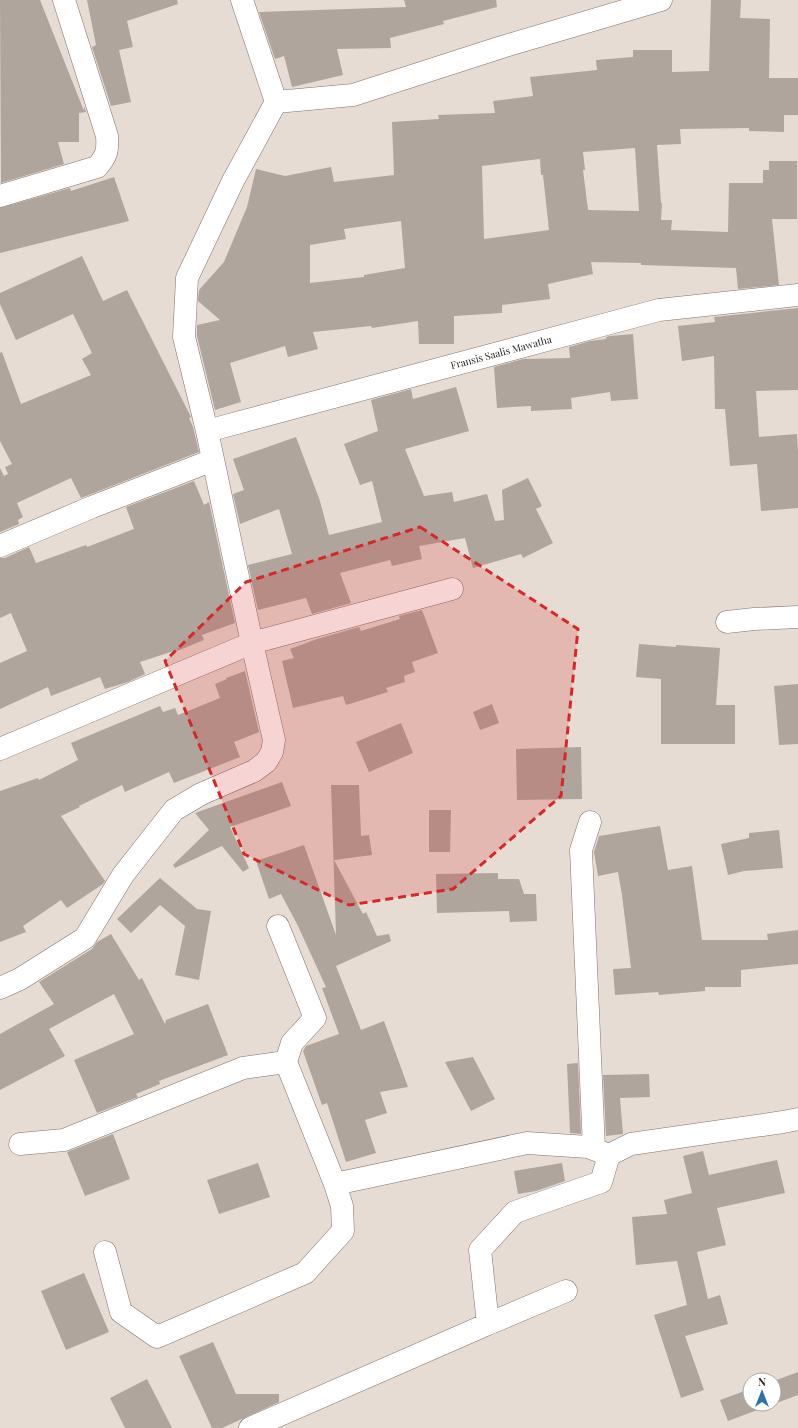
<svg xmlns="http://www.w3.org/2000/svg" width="798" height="1428" viewBox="0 0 798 1428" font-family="'Playfair Display',serif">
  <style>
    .building { fill: #afa59c; fill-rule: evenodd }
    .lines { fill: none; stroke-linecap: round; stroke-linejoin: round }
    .minor-casing { stroke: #7e746c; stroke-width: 23 }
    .minor { stroke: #fff; stroke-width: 22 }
    .marked { fill: #d62828; fill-opacity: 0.2; stroke: #d62828; stroke-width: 3; stroke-dasharray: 8 5; stroke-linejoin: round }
    .labels { text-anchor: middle; stroke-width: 3; stroke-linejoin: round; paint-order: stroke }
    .street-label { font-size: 10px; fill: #25211e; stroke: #fff }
  </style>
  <rect width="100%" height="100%" fill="#e7dcd3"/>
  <path class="building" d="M 0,0 L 40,0 L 84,111 L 84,106 L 86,112 L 79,113 L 79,142 L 58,142 L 64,164 L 1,183 Z
    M 87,0 L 177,0 L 178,4 L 127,21 L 133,47 L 119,50 L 131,102 L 111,106 L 92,47 L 96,45 Z
    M 404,0 L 496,0 L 497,7 L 443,21 L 444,24 L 390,38 L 391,48 L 337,49 L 343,75 L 292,87 L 284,56 L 275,59 L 259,12 L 406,7 Z
    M 711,0 L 741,0 L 740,18 L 770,19 L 769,78 L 798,78 L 798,115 L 784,115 L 784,132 L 749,131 L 749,128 L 680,129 L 681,144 L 657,145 L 661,203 L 662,203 L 661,220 L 672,220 L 671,230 L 728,232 L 729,183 L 763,183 L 763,170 L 769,170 L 769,161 L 797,161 L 797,219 L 772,219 L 779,285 L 738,289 L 736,268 L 641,265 L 641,263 L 591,262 L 593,274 L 548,284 L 550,299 L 502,305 L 502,313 L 454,316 L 454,344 L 419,344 L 418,321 L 372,328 L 371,326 L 313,332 L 318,349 L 288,357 L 285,346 L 230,363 L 241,402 L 215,410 L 197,336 L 197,325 L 220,320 L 198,301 L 199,290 L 224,262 L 247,207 L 256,169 L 285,176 L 331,167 L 334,182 L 394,175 L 392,122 L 439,119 L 438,115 L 495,113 L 493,101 L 533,96 L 530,77 L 597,70 L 596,60 L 633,57 L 633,50 L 672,50 L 672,72 L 709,71 ZM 635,148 L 639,211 L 588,210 L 583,170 L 585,170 L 583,152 ZM 540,159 L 541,175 L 543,175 L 549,230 L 484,239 L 482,166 ZM 401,221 L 405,268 L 364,275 L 364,277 L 310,283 L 310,245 L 346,239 L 344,229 Z
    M 114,177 L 129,221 L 0,253 L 0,208 L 70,188 L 71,191 Z
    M 82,256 L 103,301 L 127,290 L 191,417 L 189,418 L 193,427 L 199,452 L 81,498 L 71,478 L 17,503 L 23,517 L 18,520 L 19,524 L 0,532 L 0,468 L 4,476 L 8,474 L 5,467 L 12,464 L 0,441 L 0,353 L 2,352 L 21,404 L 91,375 L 82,359 L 92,353 L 73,314 L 16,340 L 0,304 L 0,293 Z
    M 798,308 L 798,390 L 756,391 L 759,437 L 797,434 L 798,452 L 798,508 L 761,511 L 757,464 L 730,466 L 725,409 L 715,409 L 714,356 L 682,361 L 678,326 L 715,322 L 714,317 Z
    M 633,334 L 638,399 L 611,401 L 610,392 L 571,398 L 572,409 L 531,411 L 531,406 L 497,408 L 494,367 L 523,359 L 570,358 L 569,347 L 590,341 L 606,339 L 606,337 L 610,336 Z
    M 456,387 L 469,431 L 405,449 L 424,496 L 452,492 L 454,502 L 487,494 L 495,521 L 504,520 L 502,490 L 528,478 L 542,506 L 536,509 L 553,543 L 523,558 L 521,554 L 473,568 L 465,538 L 419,546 L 422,559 L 392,566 L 390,560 L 340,573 L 351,603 L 312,614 L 306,598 L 258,610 L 248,565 L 292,554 L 279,509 L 240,524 L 233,494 L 244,490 L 233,459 L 296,437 L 320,501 L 329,535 L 382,522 L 372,481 L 360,485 L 344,444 L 378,431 L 371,400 L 411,389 L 413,399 Z
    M 194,481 L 204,505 L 209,502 L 235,623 L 202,635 L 204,640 L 177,651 L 177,650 L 140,662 L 145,674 L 128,682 L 105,689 L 100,677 L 51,696 L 48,687 L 0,709 L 0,663 L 27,651 L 11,613 L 0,618 L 0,558 L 5,558 L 29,547 L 36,563 L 86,545 L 87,547 L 134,529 L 126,507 Z
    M 422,610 L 438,653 L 412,662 L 415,672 L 404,676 L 405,682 L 386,688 L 388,692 L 346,705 L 343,696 L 293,708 L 282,661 L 294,658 L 290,649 L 317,639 L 359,627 L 361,631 L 400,619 L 399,616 Z
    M 639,644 L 676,647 L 676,645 L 720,648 L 716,705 L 735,705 L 735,744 L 661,744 L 661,679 L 636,677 Z
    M 245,671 L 259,732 L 234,742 L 240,757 L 174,783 L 169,772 L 125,792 L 122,785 L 79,806 L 80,807 L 61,816 L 105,881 L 103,884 L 67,908 L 61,900 L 23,926 L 26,932 L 0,942 L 0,791 L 38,778 L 39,780 L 78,760 L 71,743 L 160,706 L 163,712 L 175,708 L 178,715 L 220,698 L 215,684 L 227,679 L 226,678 Z
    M 798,684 L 798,744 L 779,745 L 774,686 Z
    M 492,704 L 499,723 L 480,730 L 473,712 Z
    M 401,723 L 413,753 L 369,772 L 356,742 Z
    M 581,747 L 582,799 L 517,800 L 516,749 Z
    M 282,782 L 291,806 L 230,827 L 249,868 L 243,872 L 222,846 L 175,868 L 173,865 L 209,830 L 195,813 Z
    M 331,785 L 359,785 L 361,836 L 369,835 L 372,855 L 334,860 L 363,914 L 366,912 L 377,936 L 389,934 L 391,941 L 336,966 L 361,1030 L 384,1021 L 408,1087 L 380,1092 L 387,1113 L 365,1120 L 376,1153 L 346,1162 L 327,1103 L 322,1105 L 303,1051 L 306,1046 L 339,1034 L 322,988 L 326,987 L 297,924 L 281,894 L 269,899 L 256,861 L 304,845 L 336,935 Z
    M 429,810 L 451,810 L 450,852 L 429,852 Z
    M 660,826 L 668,870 L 692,866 L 702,940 L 768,940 L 767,934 L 798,930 L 798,964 L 741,970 L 741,987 L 705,987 L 705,991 L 659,995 L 658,992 L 615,995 L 613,969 L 631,968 L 622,895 L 618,872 L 598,876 L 594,852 L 599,836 Z
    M 779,830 L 783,868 L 744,871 L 728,875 L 721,844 L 749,838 L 749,833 Z
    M 498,873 L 498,879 L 519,879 L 524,894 L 536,894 L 537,921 L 510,922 L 509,911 L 437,913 L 436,874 Z
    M 160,878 L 197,909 L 211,911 L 199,980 L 175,975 L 185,926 L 160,905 L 131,933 L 117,919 Z
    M 111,934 L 139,980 L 142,978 L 165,1024 L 166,1020 L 208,1004 L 228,1055 L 159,1081 L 160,1084 L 136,1094 L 138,1097 L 97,1113 L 74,1060 L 134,1034 L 114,994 L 49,1029 L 65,1056 L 0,1090 L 0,1034 L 54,1004 L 39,982 L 92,949 L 97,942 Z
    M 473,1057 L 495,1099 L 471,1111 L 445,1062 Z
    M 578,1063 L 581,1134 L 570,1133 L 567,1064 Z
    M 649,1074 L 650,1097 L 620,1098 L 623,1134 L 606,1136 L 603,1075 Z
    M 113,1134 L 130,1179 L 85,1196 L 67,1152 Z
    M 703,1151 L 709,1175 L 777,1160 L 785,1193 L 717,1208 L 726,1245 L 697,1252 L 708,1299 L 720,1295 L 728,1324 L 685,1336 L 704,1390 L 681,1398 L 654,1315 L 687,1305 L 677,1261 L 636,1265 L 632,1217 L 667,1214 L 664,1200 L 692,1193 L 683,1156 Z
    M 258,1163 L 270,1197 L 219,1214 L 207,1180 Z
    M 562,1163 L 565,1181 L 536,1191 L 518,1194 L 514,1171 Z
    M 84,1273 L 109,1332 L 66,1350 L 41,1291 Z
    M 213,1342 L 236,1394 L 279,1394 L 279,1402 L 222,1428 L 212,1428 L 179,1356 Z
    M 798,1372 L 798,1395 L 774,1404 L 774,1381 Z
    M 147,1379 L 172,1428 L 125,1428 L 110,1398 Z
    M 750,1389 L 750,1404 L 773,1404 L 728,1421 L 720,1400 Z"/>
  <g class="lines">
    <defs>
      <path id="minor" d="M 276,102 L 353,95 L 505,46 L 661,0
        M 0,196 L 97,167 C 107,156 108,150 107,136 L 64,0
        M 207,431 L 659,310 L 798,295
        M 0,546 L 92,507 L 213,460
        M 727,622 L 754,619 L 798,617
        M 0,749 L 252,643 L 452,589
        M 590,822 L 581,850 L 594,1149
        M 278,926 L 315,1018 L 292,1043 L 286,1062 L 335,1184 L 527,1143 L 588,1147 L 609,1155
        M 0,988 L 20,979 L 85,938 L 123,875 L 174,810 L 201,794 L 254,771 L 266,762 L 272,752 L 274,740 L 252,643 L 207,431 L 184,337 L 187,278 L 233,181 L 276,102 L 242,0
        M 20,1144 L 64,1140 L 243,1068 L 286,1062
        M 105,1252 L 121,1312 L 157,1337 L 305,1273 L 343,1231 L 342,1206 L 335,1184
        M 488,1324 L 566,1291
        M 250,1428 L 488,1324 L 480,1250 L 515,1212 L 601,1182 L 609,1155 L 631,1144 L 783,1122 L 798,1119"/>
    </defs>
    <use href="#minor" class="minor-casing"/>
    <use href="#minor" class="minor"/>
  </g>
  <path class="marked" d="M 420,527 L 578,629 L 561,796 L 453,889 L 349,905 L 244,854 L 165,661 L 246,582 Z"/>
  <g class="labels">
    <g class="street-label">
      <text transform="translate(501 352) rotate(-15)" y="4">Fransis Saalis Mawatha</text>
    </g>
  </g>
  <g transform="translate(762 1392)"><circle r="19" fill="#ffffff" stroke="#a8a6a5"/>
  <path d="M0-3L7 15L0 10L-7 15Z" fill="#2f74a9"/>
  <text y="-6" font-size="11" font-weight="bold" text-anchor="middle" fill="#25211e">N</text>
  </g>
</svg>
